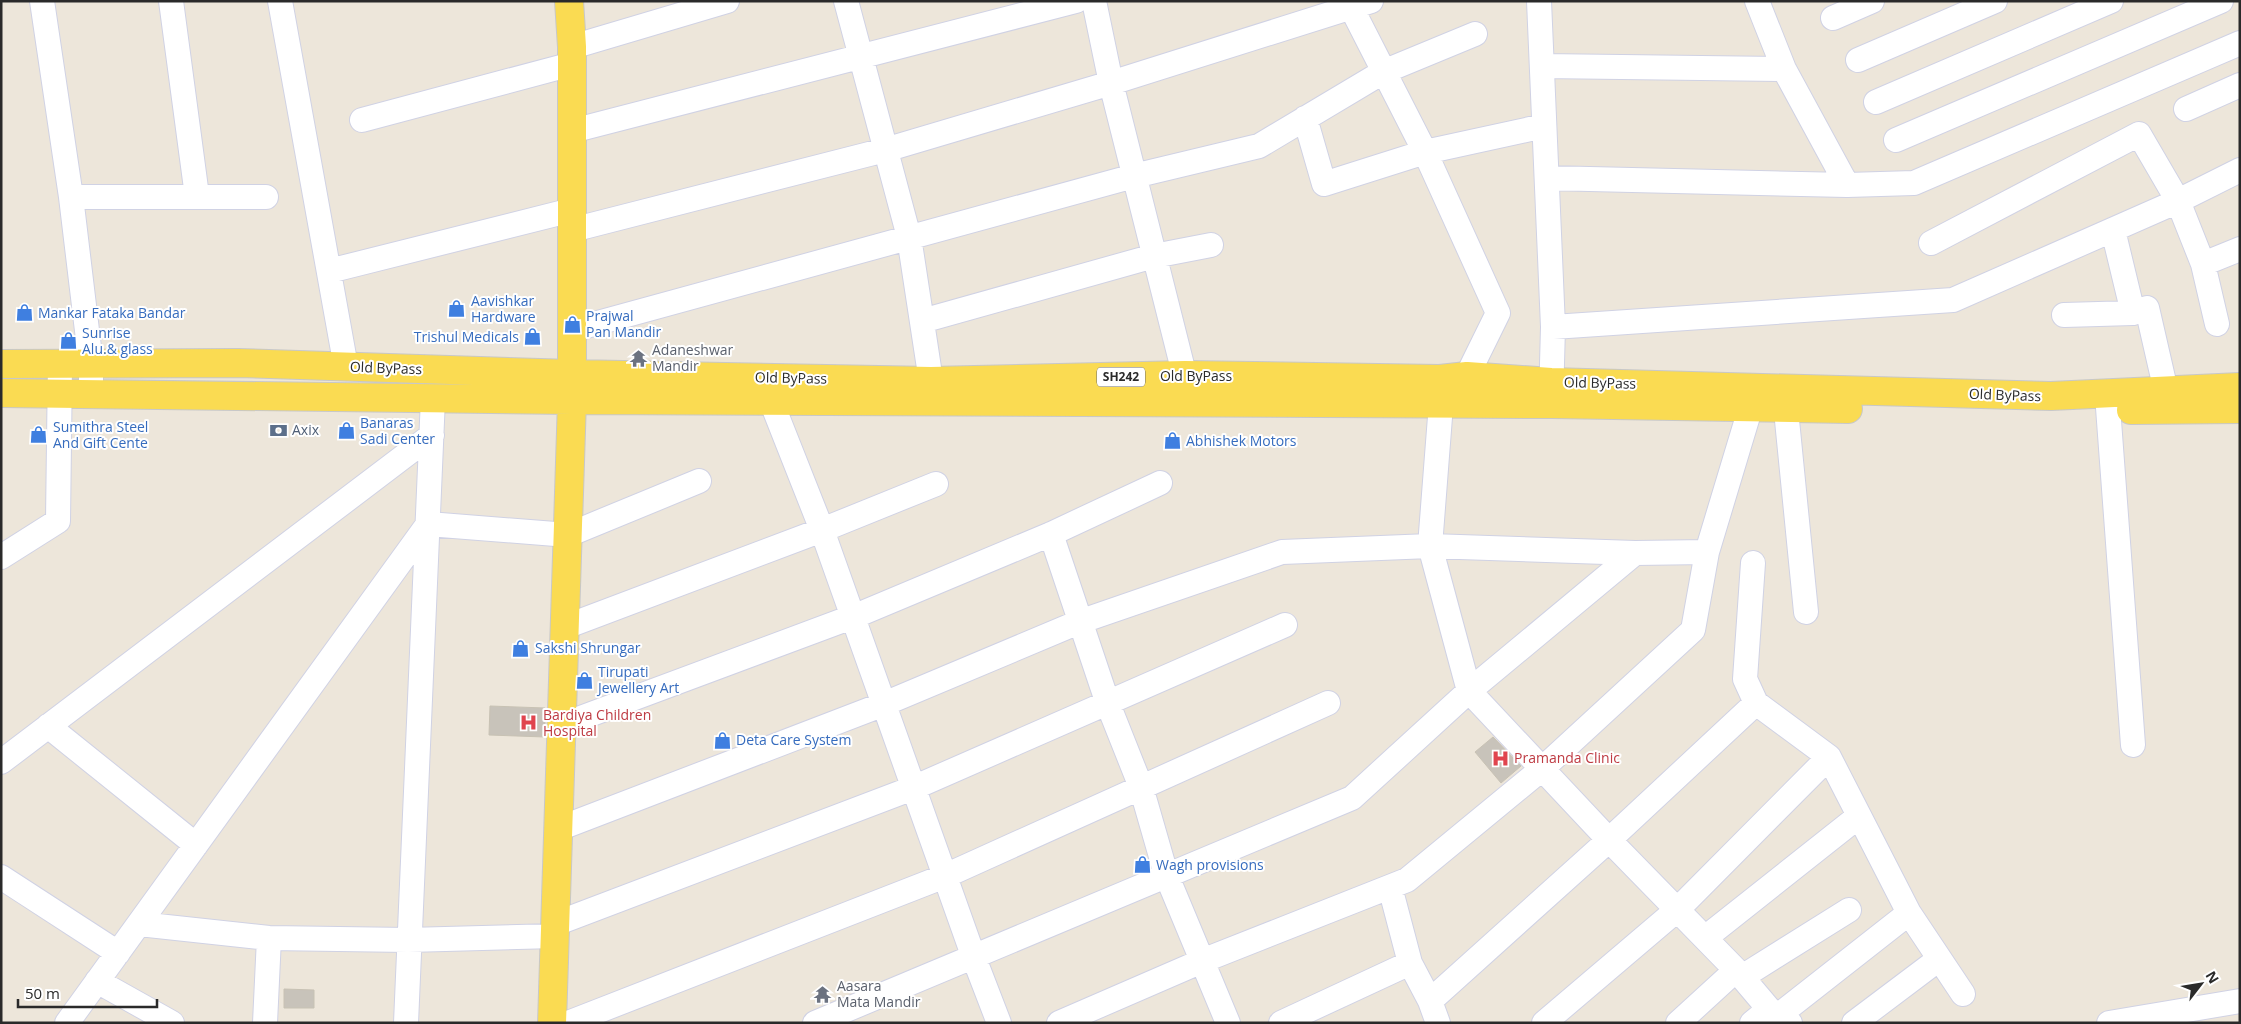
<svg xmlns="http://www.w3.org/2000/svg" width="2241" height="1024" viewBox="0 0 2241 1024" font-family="'Open Sans',sans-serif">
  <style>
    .building { fill: #c8c3ba; stroke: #c8c2b4 }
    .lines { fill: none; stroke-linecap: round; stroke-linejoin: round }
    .minor-casing { stroke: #d0d2e4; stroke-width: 26 }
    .major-casing { stroke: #c8c8c8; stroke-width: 30 }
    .minor { stroke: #fff; stroke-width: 24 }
    .major { stroke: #fadb52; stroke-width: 28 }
    .labels { text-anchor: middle; stroke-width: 4; stroke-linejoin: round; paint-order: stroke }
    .shield { fill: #fff; stroke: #6a6a6a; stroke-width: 1 }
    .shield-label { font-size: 12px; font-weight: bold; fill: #2a2a2a }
    .shop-label { font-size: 14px; fill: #366cbe; stroke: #fff; text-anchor: start }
    .worship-label { font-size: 14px; fill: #5b616d; stroke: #fff; text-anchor: start }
    .street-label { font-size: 14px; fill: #2a2a2a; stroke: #fff }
    .service-label { font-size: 14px; fill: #4e5e75; stroke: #fff; text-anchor: start }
    .health-label { font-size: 14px; fill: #be3a42; stroke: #fff; text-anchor: start }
  </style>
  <rect width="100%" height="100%" fill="#ede6da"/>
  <path class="building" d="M 490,706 L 545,708 L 545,737 L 489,735 Z
    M 1493,737 L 1521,766 L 1501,783 L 1475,752 Z
    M 284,989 L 314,990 L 314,1008 L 284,1008 Z"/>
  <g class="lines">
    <defs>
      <path id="minor" d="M 42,1 L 71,197 L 91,364 L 91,394
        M 171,1 L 197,196
        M 280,1 L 346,367
        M 846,1 L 909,237 L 931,381 L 932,399
        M 1094,1 L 1111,83 L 1189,393
        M 1348,1 L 1425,152 L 1498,313 L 1467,376 L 1462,392
        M 1539,1 L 1553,327 L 1551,400
        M 1757,1 L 1784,69 L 1847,185
        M 1833,18 L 1872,1
        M 572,47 L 727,1
        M 1858,60 L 1995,1
        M 1542,66 L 1784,69
        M 1876,102 L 2111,1
        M 2186,109 L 2240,85
        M 1305,118 L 1324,184 L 1425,152 L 1544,126
        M 362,120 L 572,64
        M 572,131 L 1076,1
        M 1896,140 L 2221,1
        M 1547,178 L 1847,185 L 1914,183 L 2240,43
        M 71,197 L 266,197
        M 572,230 L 885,150 L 1111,83 L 1371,1
        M 2113,230 L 2133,313
        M 1931,243 L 2139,134 L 2178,201 L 2203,264 L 2217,324
        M 2203,264 L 2240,249
        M 329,271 L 572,210
        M 2064,315 L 2133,313 L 2147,308 L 2166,391
        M 922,321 L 1154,256 L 1211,245
        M 1553,327 L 1953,300 L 2178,201 L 2240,170
        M 572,330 L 1134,176 L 1259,146 L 1383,72 L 1475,34
        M 766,383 L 771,401 L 822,530 L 974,958 L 999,1023
        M 1440,385 L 1441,404 L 1430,546 L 1469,691 L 1609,840 L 1736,970 L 1769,1009 L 1790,1023
        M 1784,390 L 1806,612
        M 2107,394 L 2133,745
        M 1051,534 L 1108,704 L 1141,787 L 1166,874 L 1228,1023
        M 1,557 L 58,521 L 60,364
        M 1753,563 L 1745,679 L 1756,703 L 1829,757 L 1909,913 L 1963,994
        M 565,627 L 822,530 L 936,484
        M 562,725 L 860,614 L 1051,534 L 1160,483
        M 48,726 L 196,845
        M 1,762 L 432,435
        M 558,829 L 884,704 L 1079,622 L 1282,552 L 1430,546 L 1635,553 L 1707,552
        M 1,877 L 118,953
        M 1390,887 L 1410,963 L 1430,1001 L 1438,1023
        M 139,924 L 269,938 L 408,940 L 555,936
        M 555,924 L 913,788 L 1285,625
        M 1705,938 L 1859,816
        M 1742,977 L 1849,910
        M 97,981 L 172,1023
        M 1430,1001 L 1609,840 L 1756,703
        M 1779,1015 L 1909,913
        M 67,1023 L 428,524 L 568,535 L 699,481
        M 265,1023 L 269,938
        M 406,1023 L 433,398
        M 568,1023 L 945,876 L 1328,703
        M 815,1023 L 1352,798 L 1469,691 L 1635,553
        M 1059,1023 L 1202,961 L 1407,880 L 1543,768 L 1693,630 L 1707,552 L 1751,406 L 1753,391
        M 1281,1023 L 1410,963
        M 1544,1023 L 1678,909 L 1829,757
        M 1678,1023 L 1736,970
        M 1752,1023 L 1769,1009
        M 1854,1023 L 1939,959
        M 2109,1023 L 2240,1001"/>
      <path id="major" d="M 1,364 L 238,363 L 572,374 L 931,381 L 1185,375 L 1440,379 L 1467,376 L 1551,382 L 2051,396 L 2240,387
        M 1,393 L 572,400 L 1552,404 L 1848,409
        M 2131,410 L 2240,409
        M 552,1023 L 572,400 L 572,47 L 569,1"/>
    </defs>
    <use href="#minor" class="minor-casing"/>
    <use href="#major" class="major-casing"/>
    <use href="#minor" class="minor"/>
    <use href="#major" class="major"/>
  </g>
  <defs>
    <symbol id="shop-bare" viewBox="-9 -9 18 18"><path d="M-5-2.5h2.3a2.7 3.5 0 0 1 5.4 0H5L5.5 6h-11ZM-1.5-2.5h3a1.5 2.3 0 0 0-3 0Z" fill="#3f7fe0" stroke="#fff" stroke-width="2.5" paint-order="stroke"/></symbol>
    <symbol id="temple-bare" viewBox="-9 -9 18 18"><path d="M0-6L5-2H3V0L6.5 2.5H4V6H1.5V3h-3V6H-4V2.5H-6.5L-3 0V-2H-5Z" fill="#6b7280" stroke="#fff" stroke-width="2.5" paint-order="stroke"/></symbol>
    <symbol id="bank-bare" viewBox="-9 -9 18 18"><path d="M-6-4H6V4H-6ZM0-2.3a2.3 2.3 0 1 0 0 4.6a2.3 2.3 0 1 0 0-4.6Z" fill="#5c6f8a" stroke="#fff" stroke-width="2.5" paint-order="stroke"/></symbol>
    <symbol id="hospital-bare" viewBox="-9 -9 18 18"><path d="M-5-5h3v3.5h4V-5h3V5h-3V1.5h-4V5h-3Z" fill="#e0444e" stroke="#fff" stroke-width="2.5" paint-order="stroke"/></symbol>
  </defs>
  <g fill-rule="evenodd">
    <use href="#shop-bare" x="444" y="296" width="25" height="25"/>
    <use href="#shop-bare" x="12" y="300" width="25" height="25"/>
    <use href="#shop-bare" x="560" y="312" width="25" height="25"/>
    <use href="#shop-bare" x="520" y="324" width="25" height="25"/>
    <use href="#shop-bare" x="56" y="328" width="25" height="25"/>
    <use href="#temple-bare" x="626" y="346" width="25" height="25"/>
    <use href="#bank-bare" x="266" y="418" width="25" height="25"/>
    <use href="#shop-bare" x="334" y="418" width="25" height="25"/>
    <use href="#shop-bare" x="26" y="422" width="25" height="25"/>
    <use href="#shop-bare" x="1160" y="428" width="25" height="25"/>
    <use href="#shop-bare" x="508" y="636" width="25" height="25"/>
    <use href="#shop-bare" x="572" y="668" width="25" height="25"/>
    <use href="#hospital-bare" x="516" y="710" width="25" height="25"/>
    <use href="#shop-bare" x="710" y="728" width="25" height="25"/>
    <use href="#hospital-bare" x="1488" y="746" width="25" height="25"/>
    <use href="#shop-bare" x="1130" y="852" width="25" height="25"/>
    <use href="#temple-bare" x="810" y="982" width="25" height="25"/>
  </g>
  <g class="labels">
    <rect class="shield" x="1097" y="367.5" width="48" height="19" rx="4"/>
    <g class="shield-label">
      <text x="1121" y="381">SH242</text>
    </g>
    <g class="shop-label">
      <text x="471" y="306">Aavishkar<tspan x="471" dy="16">Hardware</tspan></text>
      <text x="38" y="318">Mankar Fataka Bandar</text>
      <text x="586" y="321">Prajwal<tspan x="586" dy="16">Pan Mandir</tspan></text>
      <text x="82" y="338">Sunrise<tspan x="82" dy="16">Alu.&amp; glass</tspan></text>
      <text x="519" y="342" text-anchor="end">Trishul Medicals</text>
      <text x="360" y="428">Banaras<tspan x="360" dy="16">Sadi Center</tspan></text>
      <text x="53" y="432">Sumithra Steel<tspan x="53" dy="16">And Gift Cente</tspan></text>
      <text x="1186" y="446">Abhishek Motors</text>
      <text x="535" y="653">Sakshi Shrungar</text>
      <text x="598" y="677">Tirupati<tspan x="598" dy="16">Jewellery Art</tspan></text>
      <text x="736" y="745">Deta Care System</text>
      <text x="1156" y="870">Wagh provisions</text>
    </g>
    <g class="worship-label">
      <text x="652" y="355">Adaneshwar<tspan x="652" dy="16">Mandir</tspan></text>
      <text x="837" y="991">Aasara<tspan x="837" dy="16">Mata Mandir</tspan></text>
    </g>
    <g class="street-label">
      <text transform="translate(386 368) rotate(2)" y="5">Old ByPass</text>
      <text x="1196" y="381">Old ByPass</text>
      <text transform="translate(791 378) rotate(1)" y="5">Old ByPass</text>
      <text transform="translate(1600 383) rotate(1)" y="5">Old ByPass</text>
      <text transform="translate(2005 395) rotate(2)" y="5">Old ByPass</text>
    </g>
    <g class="service-label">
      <text x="292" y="435">Axix</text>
    </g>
    <g class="health-label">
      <text x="543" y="720">Bardiya Children<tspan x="543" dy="16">Hospital</tspan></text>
      <text x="1514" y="763">Pramanda Clinic</text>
    </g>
  </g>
  <rect width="2241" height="1024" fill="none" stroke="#2a2a2a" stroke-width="5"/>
  <g transform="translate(2201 984) rotate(59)" stroke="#ffffff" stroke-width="4" paint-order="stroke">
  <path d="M0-4L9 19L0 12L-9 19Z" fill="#2a2a2a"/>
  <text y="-8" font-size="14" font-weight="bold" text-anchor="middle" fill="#2a2a2a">N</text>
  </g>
  <path d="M18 999v8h139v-8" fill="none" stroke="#2a2a2a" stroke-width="2.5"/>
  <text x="25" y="999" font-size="15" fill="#2a2a2a" stroke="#ffffff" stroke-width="4" paint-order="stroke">50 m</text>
</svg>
